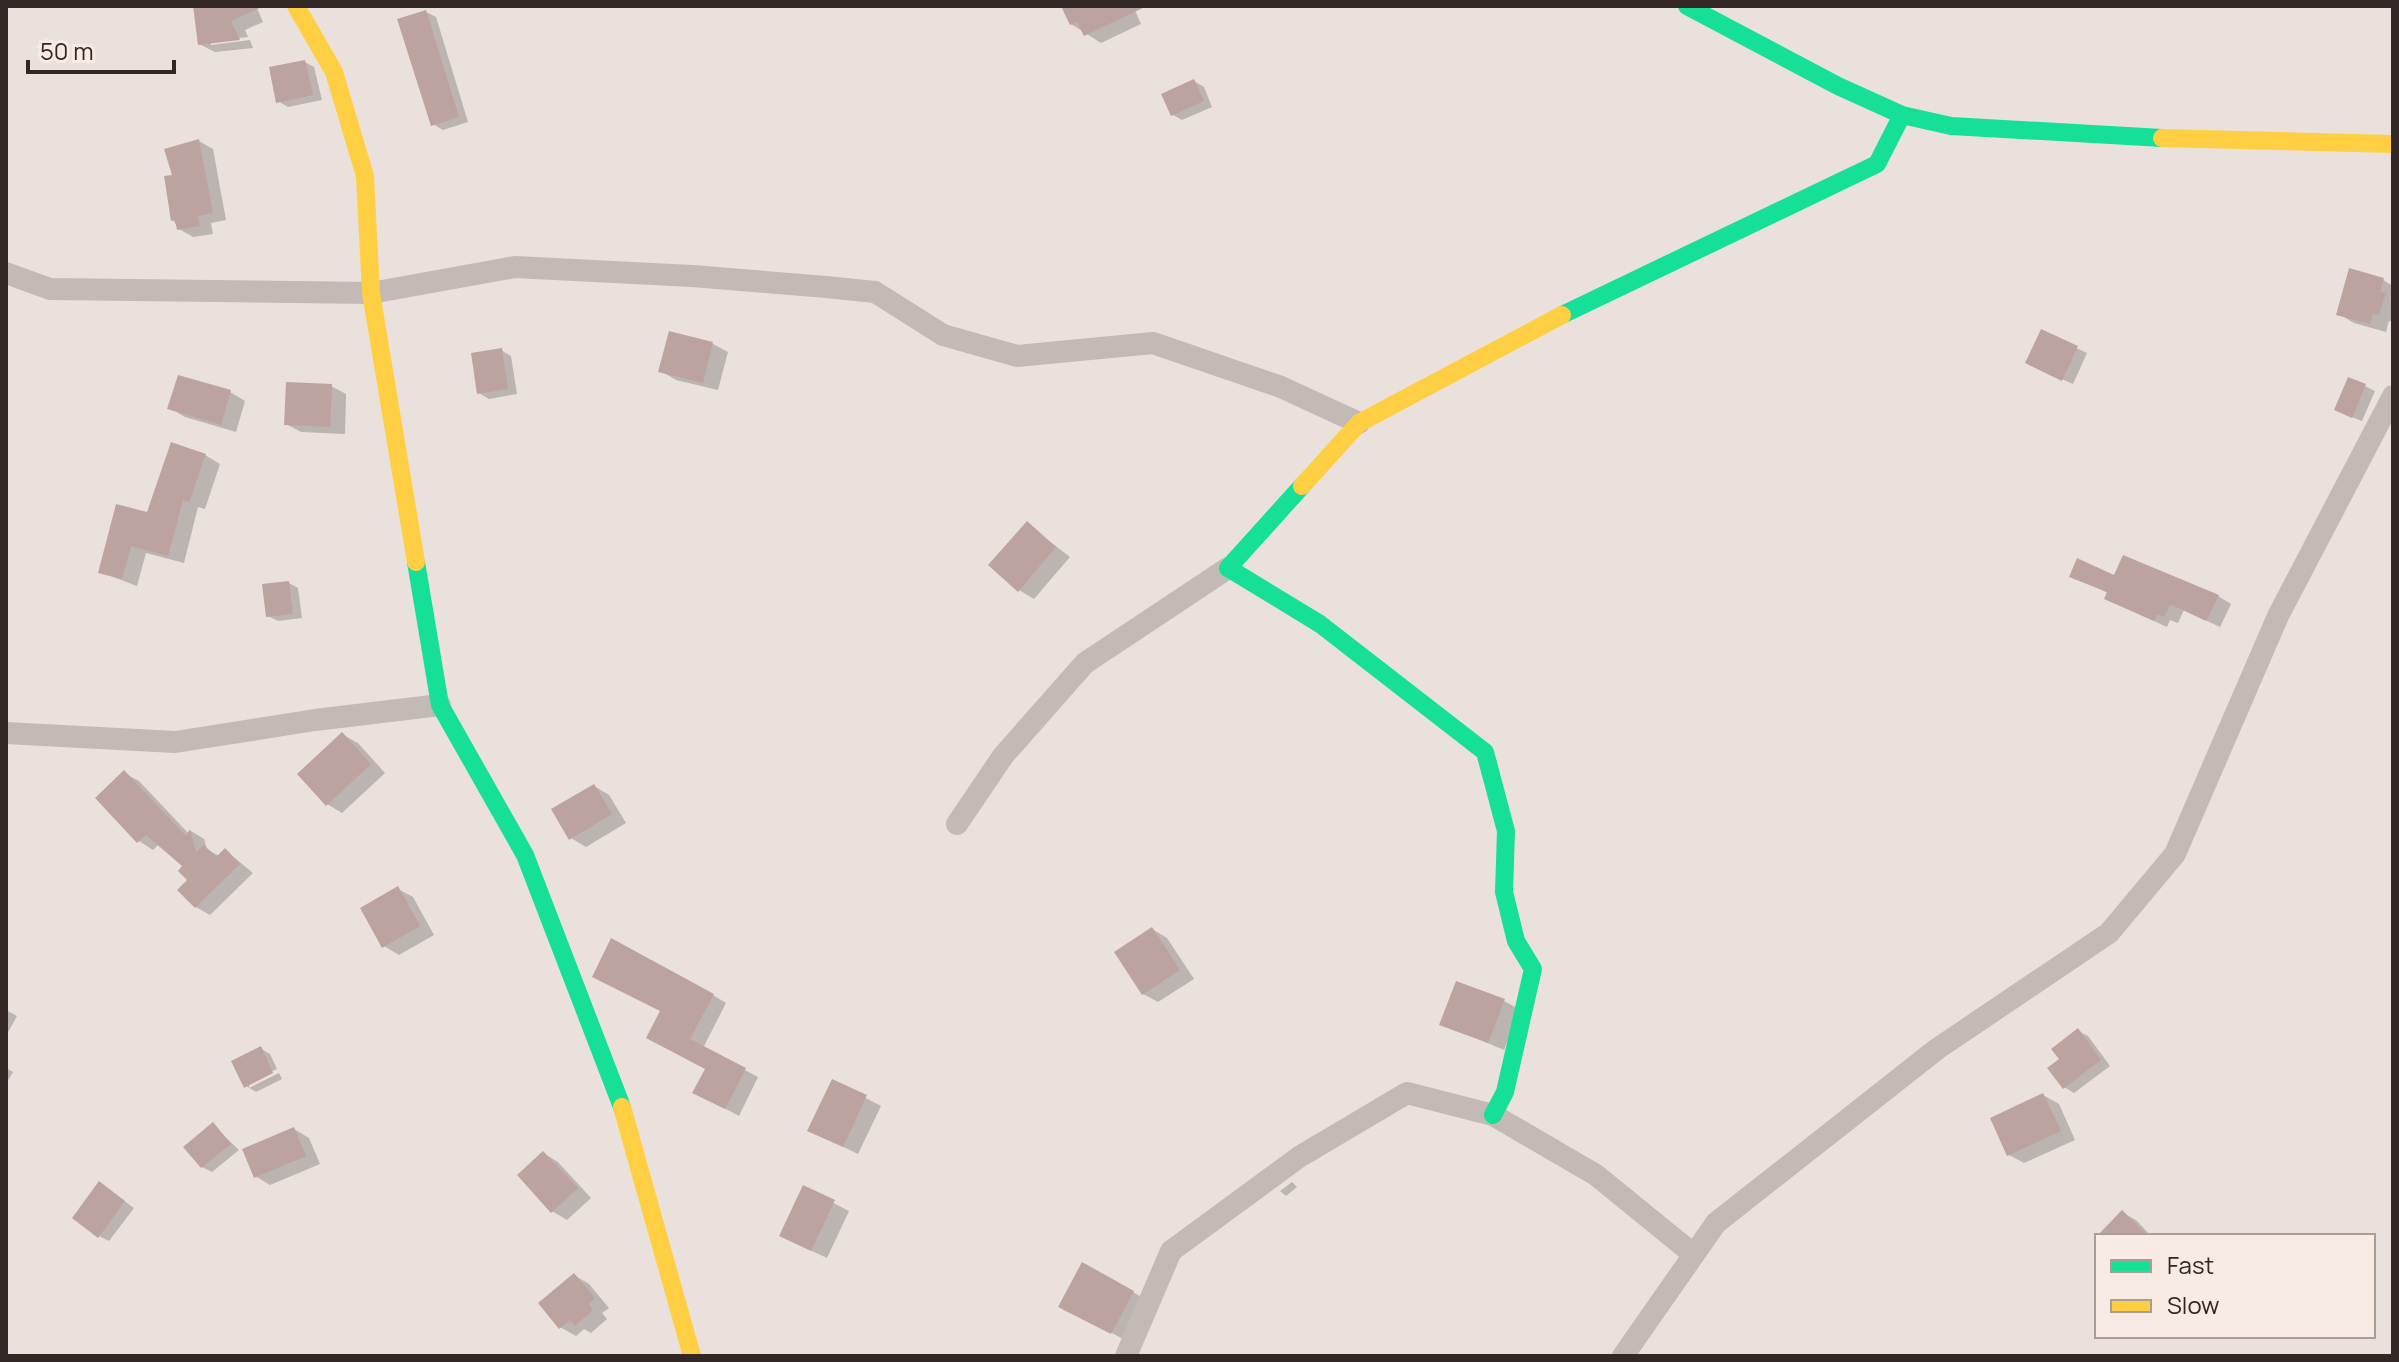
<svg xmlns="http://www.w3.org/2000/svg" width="2399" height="1362" viewBox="0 0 2399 1362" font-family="Manrope,sans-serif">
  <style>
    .shadow { fill: #0003 }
    .building { fill: #bda39f }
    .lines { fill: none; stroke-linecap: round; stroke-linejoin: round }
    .street { stroke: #c3bab6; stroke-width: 22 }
    .fast { stroke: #16e098; stroke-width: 18 }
    .slow { stroke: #ffcf43; stroke-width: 18 }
  </style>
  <rect width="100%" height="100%" fill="#eae1dd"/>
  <path class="shadow" d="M 195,6 L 256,6 L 263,22 L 245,30 L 248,37 L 211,41 L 211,45 L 250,40 L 253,48 L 215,52 L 199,44 Z
    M 1064,6 L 1133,6 L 1141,24 L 1101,43 L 1071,24 Z
    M 426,12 L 436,17 L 468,122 L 443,130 L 433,124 Z
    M 305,62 L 314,67 L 322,100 L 288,107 L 278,101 Z
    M 1194,81 L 1204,87 L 1212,107 L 1182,120 L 1173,115 Z
    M 199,141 L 213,149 L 226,220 L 211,223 L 213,234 L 193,237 L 179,229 L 173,220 L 174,176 Z
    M 2383,280 L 2393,286 L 2393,322 L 2389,321 L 2386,332 L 2354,323 L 2339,314 Z
    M 2042,332 L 2087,353 L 2073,384 L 2037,368 Z
    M 670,333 L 713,344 L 728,352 L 718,390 L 676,380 L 661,371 Z
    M 501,350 L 511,356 L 517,394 L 489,399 L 479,393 Z
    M 331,386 L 346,394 L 345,434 L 301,432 L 286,424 Z
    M 2365,386 L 2375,391 L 2362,421 L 2346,415 Z
    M 230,392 L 245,401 L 236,432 L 185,417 L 170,408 Z
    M 205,455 L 220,464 L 205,509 L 198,507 L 184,563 L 146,553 L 137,586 L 100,572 L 148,515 Z
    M 1027,524 L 1070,557 L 1034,599 L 1019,590 Z
    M 2072,576 L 2218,596 L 2231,604 L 2220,627 L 2184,610 L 2178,623 L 2170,620 L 2167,627 L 2119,605 L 2108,593 Z
    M 289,583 L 298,588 L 302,618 L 278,621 L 268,616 Z
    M 343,735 L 358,743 L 385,773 L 342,813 L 327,804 Z
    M 124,773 L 139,781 L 189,834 L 191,831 L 204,839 L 207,849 L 219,856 L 225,850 L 253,873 L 210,915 L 196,907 L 185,866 L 159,844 L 153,850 L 139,841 Z
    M 594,786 L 609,795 L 626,823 L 586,847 L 571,838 Z
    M 398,889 L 413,897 L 434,935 L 399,955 L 384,946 Z
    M 1152,929 L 1167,938 L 1194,979 L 1158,1002 L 1143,994 Z
    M 713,995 L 726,1003 L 703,1048 L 758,1077 L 739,1116 L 709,1100 L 707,1069 L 662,1011 Z
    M 1504,1001 L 1519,1009 L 1504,1050 L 1442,1024 Z
    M 6,1010 L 17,1016 L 7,1034 L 6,1034 Z
    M 2078,1031 L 2088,1036 L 2110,1066 L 2074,1093 L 2064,1087 L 2062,1059 Z
    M 260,1048 L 270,1054 L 277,1069 L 249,1083 L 249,1088 L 279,1073 L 282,1079 L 256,1092 L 246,1086 Z
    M 6,1068 L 13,1072 L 6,1084 Z
    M 833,1081 L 881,1106 L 858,1154 L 825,1138 Z
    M 2043,1095 L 2059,1104 L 2075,1140 L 2024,1163 L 2009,1155 Z
    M 213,1125 L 239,1150 L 212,1172 L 202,1167 Z
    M 294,1129 L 309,1138 L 320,1164 L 270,1185 L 255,1176 Z
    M 543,1153 L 558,1162 L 591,1198 L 567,1220 L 552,1211 Z
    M 1292,1182 L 1297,1187 L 1286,1196 L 1280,1191 Z
    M 804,1188 L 849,1211 L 827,1258 L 797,1244 Z
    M 109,1190 L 134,1208 L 109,1241 L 99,1236 Z
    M 2123,1213 L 2136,1220 L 2151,1236 L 2100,1236 Z
    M 574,1275 L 589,1284 L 609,1308 L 602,1313 L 607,1319 L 591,1333 L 584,1329 L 576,1336 L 560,1327 Z
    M 1133,1292 L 1148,1301 L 1127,1341 L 1076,1314 Z"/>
  <path class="building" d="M 193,6 L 264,6 L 231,21 L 240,40 L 198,45 Z
    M 1061,6 L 1147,6 L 1084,36 L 1077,22 L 1070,25 Z
    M 426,10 L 459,117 L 431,126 L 397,19 Z
    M 305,60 L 313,95 L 276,103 L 269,67 Z
    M 1194,79 L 1204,101 L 1171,116 L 1161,94 Z
    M 199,139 L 213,213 L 198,216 L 200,226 L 177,230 L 175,220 L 171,221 L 164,176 L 172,175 L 164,149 Z
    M 2349,268 L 2384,278 L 2380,292 L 2386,293 L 2379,315 L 2373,314 L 2370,324 L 2336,315 Z
    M 2041,329 L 2078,346 L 2062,381 L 2025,363 Z
    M 669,331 L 713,342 L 703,383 L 658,372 Z
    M 502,348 L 508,389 L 477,394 L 471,353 Z
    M 178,375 L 231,390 L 221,425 L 167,409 Z
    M 2348,377 L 2366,384 L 2352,418 L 2334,410 Z
    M 286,382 L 332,384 L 330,427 L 284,425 Z
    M 171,442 L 206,454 L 189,502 L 183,500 L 168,556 L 131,546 L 122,579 L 98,573 L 116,504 L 147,512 Z
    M 1027,521 L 1056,547 L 1018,592 L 988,565 Z
    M 2123,555 L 2219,595 L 2206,621 L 2170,604 L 2164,617 L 2157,614 L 2154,621 L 2104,599 L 2107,592 L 2069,577 L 2077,558 L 2114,575 Z
    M 289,581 L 293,614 L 266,617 L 262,584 Z
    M 342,732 L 371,764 L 326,806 L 297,774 Z
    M 124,770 L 186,836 L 190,829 L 196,852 L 204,845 L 216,857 L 225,848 L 240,864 L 195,908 L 177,890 L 187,880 L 178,871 L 182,866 L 146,835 L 137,843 L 95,798 Z
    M 594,784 L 612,814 L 569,840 L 551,809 Z
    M 398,886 L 420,926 L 382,948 L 360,908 Z
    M 1152,927 L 1180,970 L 1142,995 L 1114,952 Z
    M 611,938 L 714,994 L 690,1039 L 746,1068 L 725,1109 L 692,1093 L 705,1069 L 646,1038 L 660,1011 L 592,977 Z
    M 1456,981 L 1505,999 L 1488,1043 L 1439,1025 Z
    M 2078,1028 L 2101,1060 L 2063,1089 L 2047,1068 L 2059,1059 L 2051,1049 Z
    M 261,1046 L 273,1073 L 244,1088 L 231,1061 Z
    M 832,1079 L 867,1095 L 843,1147 L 807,1131 Z
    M 2043,1093 L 2061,1131 L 2007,1156 L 1990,1118 Z
    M 213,1122 L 231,1144 L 201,1168 L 183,1147 Z
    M 294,1127 L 306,1156 L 254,1178 L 242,1149 Z
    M 543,1151 L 578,1188 L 551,1213 L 517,1175 Z
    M 99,1181 L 125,1201 L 98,1238 L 72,1218 Z
    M 803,1185 L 835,1200 L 811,1251 L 779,1236 Z
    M 2122,1210 L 2148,1236 L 2097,1236 Z
    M 1082,1262 L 1134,1291 L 1111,1334 L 1058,1307 Z
    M 574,1273 L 595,1298 L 589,1304 L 593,1310 L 575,1326 L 570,1320 L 559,1329 L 538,1303 Z"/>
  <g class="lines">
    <path class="street" d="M 6,273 L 50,289 L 371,293 L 515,267 L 692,276 L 826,287 L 875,292 L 943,335 L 1017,356 L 1153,343 L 1281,387 L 1359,423
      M 6,733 L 175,742 L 315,720 L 440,705
      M 957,824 L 1003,756 L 1085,663 L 1228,568
      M 1126,1356 L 1171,1251 L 1299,1157 L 1407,1093 L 1493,1115 L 1596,1175 L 1693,1254
      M 1623,1356 L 1716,1223 L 1937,1049 L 2109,933 L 2175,854 L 2278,616 L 2393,396"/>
    <path class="fast" d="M 1687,6 L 1838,86 L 1902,115 L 1951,126 L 2162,138
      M 1562,315 L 1877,164 L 1902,115
      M 1302,486 L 1228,568 L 1320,624 L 1485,752 L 1506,831 L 1504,892 L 1516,941 L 1533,969 L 1505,1092 L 1493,1115
      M 416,562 L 440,705 L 525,855 L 622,1107"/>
    <path class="slow" d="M 296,6 L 334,72 L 365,176 L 371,293 L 416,562
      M 2162,138 L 2393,144
      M 1302,486 L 1359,423 L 1562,315
      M 622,1107 L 692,1356"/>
  </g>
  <rect width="2399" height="1362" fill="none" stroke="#332725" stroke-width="16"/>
  <rect x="2095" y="1234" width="280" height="104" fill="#f8ebe3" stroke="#a99d97" stroke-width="2"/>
  <rect x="2111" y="1260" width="40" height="12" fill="#16e098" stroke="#a99d97" stroke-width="2"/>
  <text x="2167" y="1274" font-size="24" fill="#332725">Fast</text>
  <rect x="2111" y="1300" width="40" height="12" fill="#ffcf43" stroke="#a99d97" stroke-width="2"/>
  <text x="2167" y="1314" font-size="24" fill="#332725">Slow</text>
  <path d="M28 60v12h146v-12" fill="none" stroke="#332725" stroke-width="4"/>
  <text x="40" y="60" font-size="24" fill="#332725" stroke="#f8ebe3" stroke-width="6" paint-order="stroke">50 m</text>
</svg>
